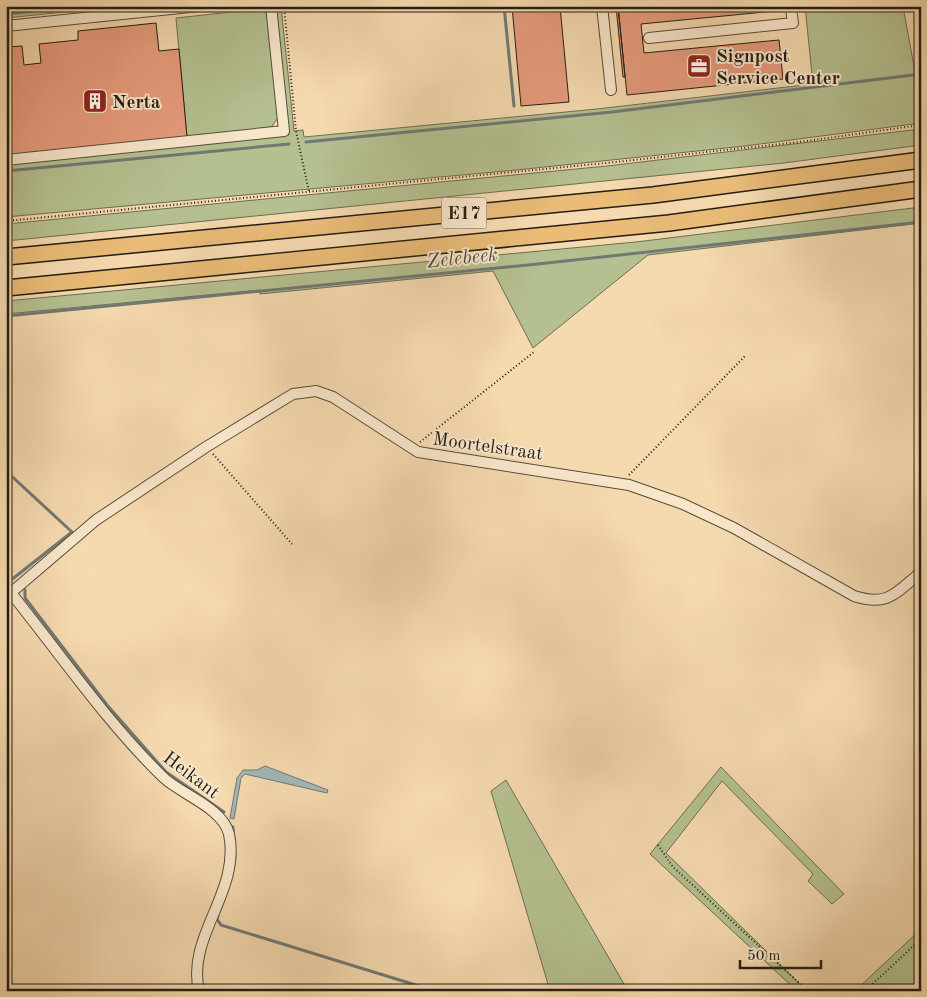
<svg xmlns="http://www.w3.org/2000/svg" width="927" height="997" viewBox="0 0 927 997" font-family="'Old Standard TT',serif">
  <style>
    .green { fill: #b5c090; stroke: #6d6e52 }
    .water { fill: #a2b7b7; stroke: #707975 }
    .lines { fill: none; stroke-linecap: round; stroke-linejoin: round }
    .stream { stroke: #707975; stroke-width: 3 }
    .building { fill: #e69b7c; stroke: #251d13 }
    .minor-casing { stroke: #594c3a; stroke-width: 12 }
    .highway-casing { stroke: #251d13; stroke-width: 18 }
    .path { stroke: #251d13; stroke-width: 2; stroke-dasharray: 1 2.5; stroke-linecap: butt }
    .minor { stroke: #f8e6cb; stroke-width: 10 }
    .highway { stroke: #eabc78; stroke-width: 15 }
    .labels { text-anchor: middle; stroke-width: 4; stroke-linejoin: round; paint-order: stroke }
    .shield { fill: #f8e6cb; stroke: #64594a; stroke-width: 1 }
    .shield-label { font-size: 18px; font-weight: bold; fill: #251d13 }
    .poi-label { font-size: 19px; font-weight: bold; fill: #251d13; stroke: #f8e6cb; text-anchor: start }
    .street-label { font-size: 19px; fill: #251d13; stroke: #f8e6cb }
    .water-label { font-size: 20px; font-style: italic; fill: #4a4b44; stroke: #f8e6cb }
  </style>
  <rect width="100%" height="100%" fill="#f5d9af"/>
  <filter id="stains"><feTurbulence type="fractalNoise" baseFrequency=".004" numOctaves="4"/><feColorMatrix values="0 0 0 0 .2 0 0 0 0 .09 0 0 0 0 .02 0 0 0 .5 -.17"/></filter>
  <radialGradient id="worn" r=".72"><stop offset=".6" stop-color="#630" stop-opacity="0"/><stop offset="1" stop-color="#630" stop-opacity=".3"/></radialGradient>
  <path class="green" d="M 44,6 L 122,6 L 6,18 L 6,10 Z
    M 276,6 L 281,6 L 294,131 L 303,130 L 304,137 L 597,109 L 813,84 L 805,6 L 903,6 L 915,72 L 921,71 L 921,123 L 745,146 L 516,170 L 6,217 L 6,164 L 289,135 Z
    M 259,9 L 267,14 L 278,118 L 269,130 L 187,137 L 176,18 Z
    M 921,129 L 921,145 L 784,163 L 6,241 L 6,224 L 607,166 Z
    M 921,207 L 921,223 L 648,255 L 533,348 L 493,271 L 260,294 L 260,290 L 6,314 L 6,301 L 636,242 Z
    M 721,767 L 844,894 L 832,904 L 808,881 L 813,874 L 722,781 L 666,853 L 807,991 L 797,991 L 650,854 Z
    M 506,780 L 628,991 L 550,991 L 491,791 Z
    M 921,929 L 921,991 L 855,991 Z"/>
  <path class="water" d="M 265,766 L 328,790 L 327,793 L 245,774 L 241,778 L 234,819 L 230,818 L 237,778 L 243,770 L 257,770 Z"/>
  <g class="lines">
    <path class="stream" d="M 504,6 L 514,106
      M 6,14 L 86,6
      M 306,142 L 612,112 L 921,74
      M 6,171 L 289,144
      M 6,316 L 538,264 L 921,222
      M 6,471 L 72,532 L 6,584
      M 25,590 L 25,598 L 107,705 L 166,772 L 224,812
      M 233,827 L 235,858
      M 218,916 L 217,919 L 221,925 L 432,990"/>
  </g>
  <path class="building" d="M 512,6 L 560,6 L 569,102 L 521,106 Z
    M 616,6 L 618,6 L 625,77 L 623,77 Z
    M 618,6 L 805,6 L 806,8 L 641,24 L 644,53 L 779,40 L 783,79 L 627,95 Z
    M 156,23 L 159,51 L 179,49 L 187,137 L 6,155 L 6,47 L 22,46 L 24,65 L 41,63 L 39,44 L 78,40 L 78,31 Z"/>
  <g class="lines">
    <defs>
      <path id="minor" d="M 602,6 L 611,90
        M 6,26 L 200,6
        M 649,38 L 793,23 L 791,9
        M 6,160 L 284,131 L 271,6
        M 11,593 C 61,655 107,723 164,778 C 181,794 223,808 229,834 C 241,892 186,936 199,991
        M 6,597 L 96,520 L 206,447 L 293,394 L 316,391 L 333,397 L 418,452 L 629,485 L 683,504 L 734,528 L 854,596 C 888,607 896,593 921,572"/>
      <path id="highway" d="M 6,257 L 653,195 L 921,160
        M 6,288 L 669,223 L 921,189"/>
    </defs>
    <use href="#minor" class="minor-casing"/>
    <use href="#highway" class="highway-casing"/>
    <path class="path" d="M 284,6 L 296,131 L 309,192
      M 6,221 L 606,163 L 799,142 L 921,125
      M 420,442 L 534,352
      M 213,454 L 292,544
      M 629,475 L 746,355
      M 658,845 L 673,867 L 808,991
      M 865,991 L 921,939"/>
    <use href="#minor" class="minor"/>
    <use href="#highway" class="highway"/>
  </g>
  <defs>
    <symbol id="office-square" viewBox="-11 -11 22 22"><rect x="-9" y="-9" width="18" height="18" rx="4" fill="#8f2418" stroke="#f8e6cb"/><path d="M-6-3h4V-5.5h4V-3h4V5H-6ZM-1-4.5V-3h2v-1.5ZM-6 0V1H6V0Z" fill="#fff"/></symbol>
    <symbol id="building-square" viewBox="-11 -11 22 22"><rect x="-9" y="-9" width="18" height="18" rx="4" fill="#8f2418" stroke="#f8e6cb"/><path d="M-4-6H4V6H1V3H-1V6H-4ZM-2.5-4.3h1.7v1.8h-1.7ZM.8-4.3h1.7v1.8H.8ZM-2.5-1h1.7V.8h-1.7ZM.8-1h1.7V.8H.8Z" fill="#fff"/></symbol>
  </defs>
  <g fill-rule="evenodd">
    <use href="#office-square" x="685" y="52" width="28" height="28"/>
    <use href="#building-square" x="81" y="87" width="28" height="28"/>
  </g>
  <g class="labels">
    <rect class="shield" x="441.5" y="197.5" width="45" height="31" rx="4"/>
    <g class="shield-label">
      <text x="464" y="219">E17</text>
    </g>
    <g class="poi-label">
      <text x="716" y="62">Signpost<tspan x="716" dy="22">Service Center</tspan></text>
      <text x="112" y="108">Nerta</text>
    </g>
    <g class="street-label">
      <text transform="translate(488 445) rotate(8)" y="7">Moortelstraat</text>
      <text transform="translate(192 774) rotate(37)" y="7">Heikant</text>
    </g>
    <g class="water-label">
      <text transform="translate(462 257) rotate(-6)" y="7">Zelebeek</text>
    </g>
  </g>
  <rect width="927" height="997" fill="none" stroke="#f5d9af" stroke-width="25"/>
  <rect x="8" y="8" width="912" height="982" fill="none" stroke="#251d13" stroke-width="2.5"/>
  <rect x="12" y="12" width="902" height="972" fill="none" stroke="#251d13"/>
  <path d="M740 960v8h81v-8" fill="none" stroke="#251d13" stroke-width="2.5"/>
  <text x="747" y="960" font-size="15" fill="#251d13" stroke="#f8e6cb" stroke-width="4" paint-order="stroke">50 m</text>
  <rect width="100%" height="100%" filter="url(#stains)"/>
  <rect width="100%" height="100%" fill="url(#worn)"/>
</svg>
